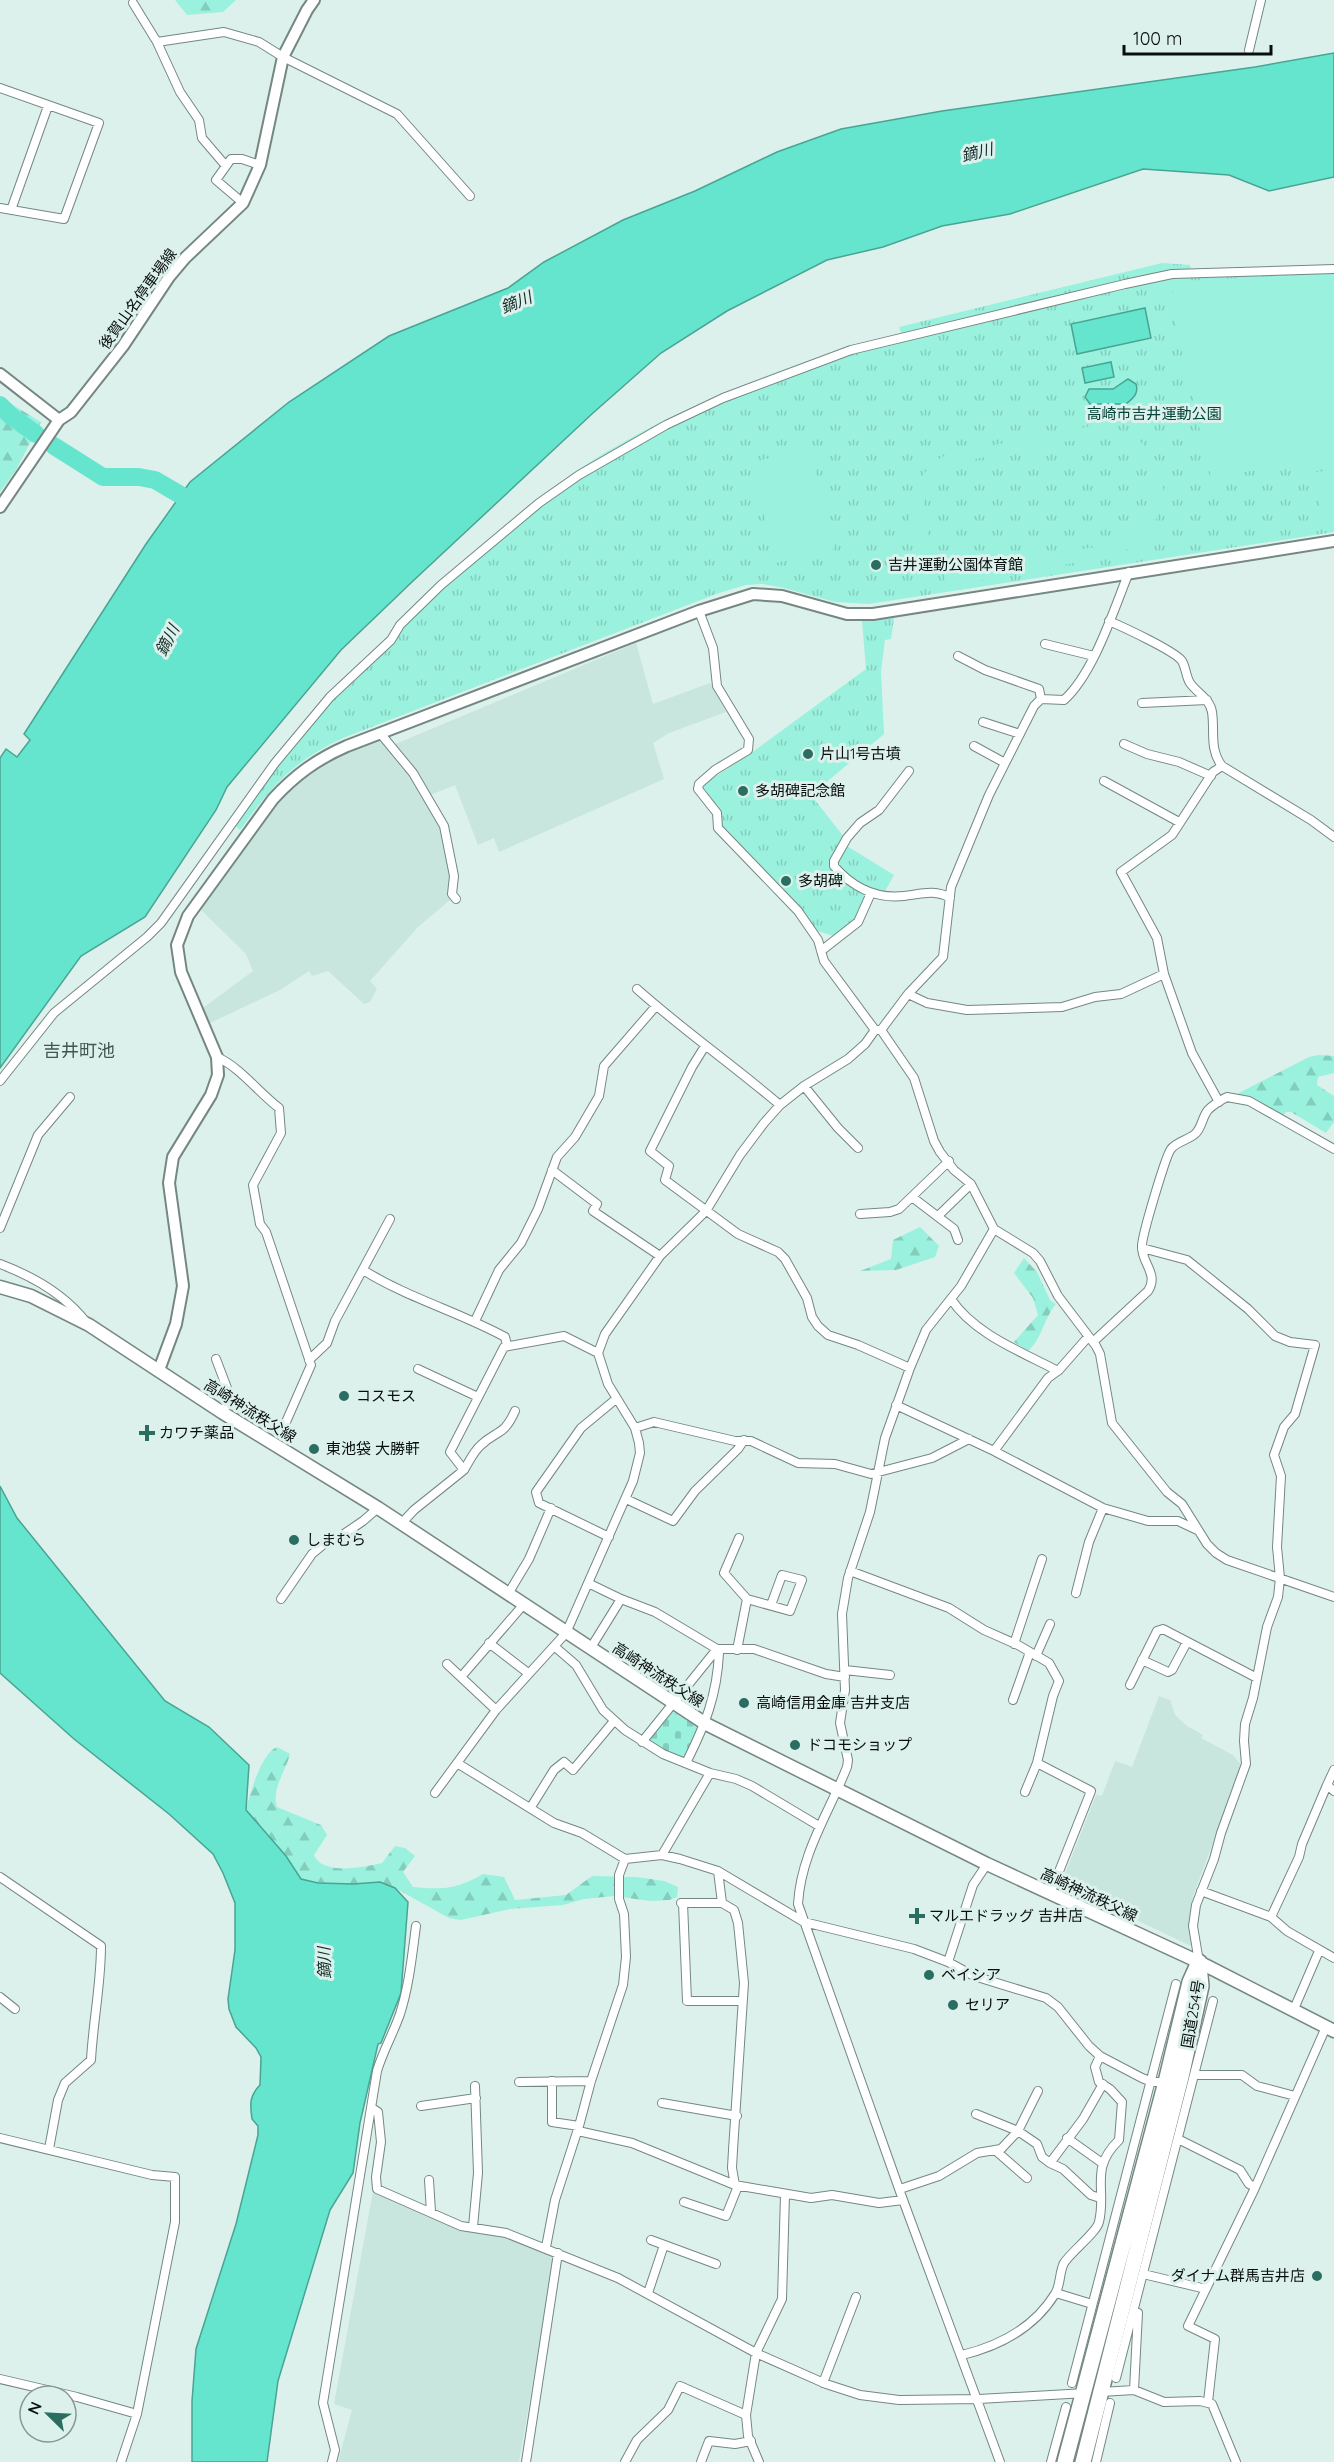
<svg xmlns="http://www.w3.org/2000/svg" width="1334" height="2462" viewBox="0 0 1334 2462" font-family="Quicksand,'Noto Sans JP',sans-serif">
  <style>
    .built { fill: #c8e5de }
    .forest { fill: url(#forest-firs) }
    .cemetery { fill: url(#cemetery-stones) }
    .park { fill: url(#park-tufts) }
    .pitch { fill: #9af1de; fill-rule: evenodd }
    .water { fill: #65e5cd; stroke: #49a493; stroke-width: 1.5 }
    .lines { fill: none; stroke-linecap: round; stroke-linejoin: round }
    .river { stroke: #65e5cd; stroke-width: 18 }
    .street-casing { stroke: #758783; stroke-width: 10 }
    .secondary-casing { stroke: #758783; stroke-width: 14 }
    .primary-casing { stroke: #758783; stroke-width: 15 }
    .highway-casing { stroke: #758783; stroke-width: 18 }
    .street { stroke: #fff; stroke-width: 8 }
    .secondary { stroke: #fff; stroke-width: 10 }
    .primary { stroke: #fff; stroke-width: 12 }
    .highway { stroke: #fff; stroke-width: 15 }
    .poi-dot { fill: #296e61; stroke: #ddf1ec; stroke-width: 2 }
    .labels { text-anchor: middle; stroke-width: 6; stroke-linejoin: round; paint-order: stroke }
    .street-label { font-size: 15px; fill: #080e0d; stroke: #ddf1ec }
    .park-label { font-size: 15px; fill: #054239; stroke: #ddf1ec }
    .poi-label { font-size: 15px; fill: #080e0d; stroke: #ddf1ec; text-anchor: start }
    .water-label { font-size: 16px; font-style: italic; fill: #182e2a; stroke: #ddf1ec }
    .quarter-label { font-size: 18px; fill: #455652; stroke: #ddf1ec }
  </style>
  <defs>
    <pattern id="forest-firs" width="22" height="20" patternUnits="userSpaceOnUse" patternTransform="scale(1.5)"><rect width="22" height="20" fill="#9af1de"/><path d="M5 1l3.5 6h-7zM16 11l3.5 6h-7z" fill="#83cdbd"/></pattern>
    <pattern id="cemetery-stones" width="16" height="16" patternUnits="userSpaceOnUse" patternTransform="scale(1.5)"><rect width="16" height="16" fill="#9af1de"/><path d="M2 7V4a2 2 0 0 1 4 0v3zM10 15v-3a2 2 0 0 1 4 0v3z" fill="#83cdbd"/></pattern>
    <pattern id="park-tufts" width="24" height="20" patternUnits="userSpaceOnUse" patternTransform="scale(1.5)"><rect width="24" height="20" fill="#9af1de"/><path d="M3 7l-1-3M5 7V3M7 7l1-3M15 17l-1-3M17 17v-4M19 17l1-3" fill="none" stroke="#83cdbd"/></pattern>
  </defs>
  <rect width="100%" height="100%" fill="#ddf1ec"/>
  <path class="built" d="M 636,643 L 653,704 L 710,683 L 726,712 L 669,733 L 653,743 L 664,779 L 499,852 L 494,838 L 478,845 L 455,785 L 430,795 L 393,745 Z
    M 380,738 L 423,790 L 443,826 L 452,875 L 449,882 L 450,900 L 418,927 L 370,981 L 377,989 L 370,1002 L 364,1004 L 328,971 L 312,976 L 309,971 L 280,990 L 210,1023 L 203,1008 L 253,971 L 246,954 L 199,908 L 290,787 L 311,770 L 334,757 Z
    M 1159,1696 L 1170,1700 L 1175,1715 L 1187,1726 L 1203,1735 L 1201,1738 L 1233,1755 L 1242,1766 L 1193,1896 L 1189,1918 L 1193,1947 L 1061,1884 L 1096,1795 L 1102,1796 L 1115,1761 L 1132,1767 Z
    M 373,2191 L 460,2229 L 503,2236 L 555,2256 L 519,2462 L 338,2462 L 352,2410 L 334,2404 Z"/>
  <path class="forest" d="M 175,0 L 236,0 L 223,12 L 187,15 Z
    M 0,397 L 41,422 L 16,470 L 0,492 Z
    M 1319,1055 L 1334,1056 L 1334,1073 L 1318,1077 L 1317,1085 L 1334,1096 L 1334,1122 L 1326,1133 L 1291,1112 L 1286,1112 L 1277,1123 L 1260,1109 L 1233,1096 L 1309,1057 Z
    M 920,1227 L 939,1246 L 935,1257 L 896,1270 L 860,1271 L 891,1259 L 893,1240 Z
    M 1024,1258 L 1037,1272 L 1050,1300 L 1056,1304 C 1044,1318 1042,1339 1028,1351 L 1014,1342 L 1038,1315 L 1033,1298 L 1014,1273 Z
    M 277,1747 L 290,1754 C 286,1771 271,1789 277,1807 L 321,1825 L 327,1835 L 314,1855 C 322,1876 365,1867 382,1863 L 395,1846 L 405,1848 L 415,1856 L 403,1872 L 413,1887 C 442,1890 458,1889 483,1874 L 504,1877 L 515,1900 L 566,1895 L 592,1876 L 637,1877 L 664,1881 L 678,1887 L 677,1897 L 669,1900 L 650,1901 L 614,1896 L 584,1899 L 563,1905 L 510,1909 L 461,1920 L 449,1918 L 395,1888 L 380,1882 L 354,1884 L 318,1883 L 301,1880 L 286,1856 L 246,1810 C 250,1794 261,1753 277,1747 Z"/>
  <path class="cemetery" d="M 670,1710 L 700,1728 L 684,1759 L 649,1743 L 648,1738 Z"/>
  <path class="park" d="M 1162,263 L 1190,265 L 1191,270 L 1334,265 L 1334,532 L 869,604 L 835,602 L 780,587 L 762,584 L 746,585 L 719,593 L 343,738 C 292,762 273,785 240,830 L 230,821 L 305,720 L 388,637 C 405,608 435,586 461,563 C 497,531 535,500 575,472 C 665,411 795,360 901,333 L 899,327 Z
    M 894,618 L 891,639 L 885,640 L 881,672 L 884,734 L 811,795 L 844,837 L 842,843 L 894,875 L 884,893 L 864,893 C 870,913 848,926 834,936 L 817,931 L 771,878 L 722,826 L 719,812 L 702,785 L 747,756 L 866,669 L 862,621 Z"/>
  <path class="pitch" d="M 1334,273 L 1334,456 L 1211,478 L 1171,304 C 1170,294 1174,287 1184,281 Z
    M 1097,425 C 1139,429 1174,462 1160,507 C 1157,519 1152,531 1143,540 C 1134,548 1121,552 1110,556 L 946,587 L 943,569 C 893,547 902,476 948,454 ZM 1095,436 C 1104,436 1113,436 1122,440 C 1155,457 1162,503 1136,530 C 1118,548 1082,548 1058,552 C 1032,557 1004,566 977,567 C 944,569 921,536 924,506 C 926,485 940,470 959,462 Z
    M 811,449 L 833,550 L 775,563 L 752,462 Z
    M 1334,469 L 1334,524 L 1323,526 L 1313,473 Z"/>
  <path class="water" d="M 1334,53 L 1334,177 L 1269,191 L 1229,175 L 1143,169 L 1010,214 L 942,226 L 883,247 L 827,260 L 727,311 L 661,353 L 593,413 L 413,581 L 341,650 L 227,787 L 216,810 L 145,917 L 81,956 L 0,1068 L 0,758 L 6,749 L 17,757 L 30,740 L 24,734 L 146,544 L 190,482 L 289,402 L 389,336 L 508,288 L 544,262 L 623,220 L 695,191 L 777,152 L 841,129 L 942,111 L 1255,67 Z
    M 1145,308 L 1151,338 L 1077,354 L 1071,324 Z
    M 1111,362 L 1114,377 L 1085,383 L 1082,368 Z
    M 1128,379 L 1136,384 C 1139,394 1133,398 1126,404 L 1090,404 L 1085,397 L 1089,389 L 1113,389 Z
    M 0,1486 L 17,1518 L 165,1701 L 209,1727 L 249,1765 L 246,1810 L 286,1856 L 301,1879 L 318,1883 L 353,1884 L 380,1882 L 395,1888 L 408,1902 L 401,1993 L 381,2043 L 378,2044 L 360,2123 L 353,2173 L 330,2210 L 278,2381 L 267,2462 L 192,2462 L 192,2401 L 196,2349 L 236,2224 L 258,2135 L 258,2126 L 252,2119 C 250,2105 249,2096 260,2085 L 261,2057 L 256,2048 L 236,2027 L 229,2009 L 228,1999 L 235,1950 L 235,1903 L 223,1873 L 213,1854 L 169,1814 L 74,1739 L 0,1673 Z"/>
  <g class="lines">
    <path class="river" d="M 0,405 L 11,416 L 36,434
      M 54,446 L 103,477 L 139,477 L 155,480 L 201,507"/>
    <defs>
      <path id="street" d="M 133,3 L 157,42 L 180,92 L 199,120 L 202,138 L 226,166
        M 157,42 L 224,32 L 259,42 L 283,57 L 397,114 L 470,196
        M 1249,50 L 1261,0
        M 0,88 L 99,123 L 64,219 L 0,208
        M 243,203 L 216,180 L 231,159 L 242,159 L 260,165
        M 11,210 L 48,106
        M 699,611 L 713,648 L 717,686 L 749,739 L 748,750 L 715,770 L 699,784 L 698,789 L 717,813 L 718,828 L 798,911 L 818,940 L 824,961 L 875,1030
        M 1109,621 C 1123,627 1175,651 1182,661 C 1186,668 1186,677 1190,683 C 1197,693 1210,699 1212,712 C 1215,731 1209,749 1222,766 L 1311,820 L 1334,837
        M 1045,644 L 1094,656
        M 958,656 L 985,670 L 1039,689 L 1041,699
        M 1142,703 L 1207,700
        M 983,722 L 1020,734
        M 380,733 L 413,773 L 444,826 L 454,876 L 452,894 L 456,899
        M 1124,744 L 1147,754 L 1179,762 L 1211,776
        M 974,746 L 1005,763
        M 909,771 L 879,810 L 860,823 L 847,838 L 834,861 L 834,866 C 852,887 876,899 904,896 C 921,894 935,889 950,898
        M 1104,781 L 1179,822
        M 821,951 L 858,922 L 871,893
        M 637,989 C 683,1030 733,1065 780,1105
        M 908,994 L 927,1003 L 967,1010 L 1062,1007 L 1095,997 L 1121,994 L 1164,974
        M 881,1030 L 914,1078 L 934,1141 L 940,1152 L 954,1170 L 971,1184 L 994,1229 L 1033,1253 L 1040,1261 L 1058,1296 L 1096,1346 L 1100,1354 L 1112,1423 L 1167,1492 L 1182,1504 L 1207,1544 L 1216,1553 L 1227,1560 L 1334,1597
        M 705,1046 L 692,1067 L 650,1151 L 669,1166 L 665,1180 L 738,1234 L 778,1252 L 785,1259 L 807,1298 L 812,1317 L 818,1326 L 828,1335 L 858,1345 L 910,1368
        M 217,1057 C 241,1068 257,1091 279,1108 L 281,1133 L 253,1185 L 260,1224 L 266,1232 L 311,1365 L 286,1422
        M 0,1081 L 54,1013 L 147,937 L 161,923 L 275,763 L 330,697 L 391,640 L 400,625 L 441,585 L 539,503 L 579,475 L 666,425 L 723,398 L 851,350 L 1125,284 L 1172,274 L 1334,269
        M 804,1086 L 838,1128 L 858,1148
        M 1219,1102 L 1192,1053 L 1164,974 L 1157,938 L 1121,872 L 1172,835 L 1213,772 L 1222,766
        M 552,1170 L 597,1204 L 593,1211 L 660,1256
        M 912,1197 L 954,1229 L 958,1240
        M 860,1214 L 890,1212 L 899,1209 L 949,1161
        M 939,1215 L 971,1184
        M 0,1228 L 38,1135 L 70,1097
        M 994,1229 L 961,1286 L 926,1330 L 910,1368 L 885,1438 L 870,1512 L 848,1578 L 842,1614 L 845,1690 L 840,1723 L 848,1760 L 847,1767 C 829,1813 801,1853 798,1904 L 903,2200 L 1000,2462
        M 1142,1248 L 1187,1260 L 1248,1309 L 1275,1336 L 1290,1342 L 1315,1345 L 1295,1414 L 1284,1427 L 1274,1455 L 1281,1476 L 1277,1547 L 1280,1578 L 1278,1597 L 1267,1627 L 1253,1698 L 1245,1724 L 1244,1741 L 1246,1764 L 1221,1833 L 1214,1859 L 1196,1905 L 1193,1926 L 1199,1962
        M 0,1264 C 32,1276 65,1295 86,1322
        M 363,1270 C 408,1298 459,1312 505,1337 L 507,1345
        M 951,1299 C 974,1334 1022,1352 1058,1371
        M 475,1321 L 499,1270 L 521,1243 L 538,1209 L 557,1157 L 575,1137 L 599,1096 L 604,1066 L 656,1006
        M 1093,1342 L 1148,1291 C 1159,1274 1142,1264 1142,1247 C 1141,1238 1166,1155 1171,1149 C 1176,1142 1188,1140 1195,1134 C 1202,1128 1202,1117 1208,1110 C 1213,1105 1221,1100 1227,1097 L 1249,1101 L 1334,1149
        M 216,1359 L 230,1396 L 223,1413
        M 309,1360 L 327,1343 L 335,1321 L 390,1219
        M 418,1369 L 478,1397
        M 896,1405 L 994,1451 L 1048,1378 L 1059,1370 L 1088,1337
        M 635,1428 L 654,1422 L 735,1441 L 751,1441 L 798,1463 L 835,1464 L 871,1474 L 932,1458 L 969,1439
        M 994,1451 L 1103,1508 L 1148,1521 L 1178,1521 L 1197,1530
        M 464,1470 C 469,1462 473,1452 481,1445 C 497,1430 504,1436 515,1411
        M 626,1499 L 673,1521 L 695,1491 L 738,1449 L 744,1440
        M 401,1524 L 414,1510 L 464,1470 L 450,1452 L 504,1347 L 564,1336 L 598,1353
        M 609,1537 L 539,1503 L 536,1492 L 581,1428 L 616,1399
        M 739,1538 L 724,1573 L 747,1599
        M 850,1571 L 949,1608 L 984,1630 L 1018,1645 L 1049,1663 L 1059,1681 L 1053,1696 L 1037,1763 L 1025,1792
        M 588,1583 L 621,1599 L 655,1612 L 717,1649 L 719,1653 C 717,1696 705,1725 686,1763
        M 1076,1593 L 1089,1542 L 1103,1508
        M 508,1594 L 529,1559 L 551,1508
        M 281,1599 L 312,1554 L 330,1539 L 338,1538 L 363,1521 L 378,1508
        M 489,1643 L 528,1673
        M 1014,1644 L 1042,1559
        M 554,1646 L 576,1665 L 603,1710 L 625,1730 L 663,1754 L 710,1773 L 736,1779 L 752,1786 L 819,1826
        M 590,1649 L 621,1599
        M 737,1650 L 747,1599 L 790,1611 L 802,1580 L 782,1575 L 771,1605
        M 1036,1656 L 1050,1624
        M 1142,1660 L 1168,1672 L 1172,1670 L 1187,1642
        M 447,1664 L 496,1710
        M 845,1670 L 890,1675
        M 461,1677 L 524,1604
        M 1130,1685 L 1157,1631 L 1163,1629 L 1257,1678
        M 1013,1700 L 1030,1652
        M 642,1742 L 717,1649 L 754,1649 L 826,1674 L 845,1677
        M 457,1763 L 554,1823 L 582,1833 L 625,1859 L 662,1855 L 680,1859 L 718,1871 L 804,1922 L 914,1949 L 948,1962 L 974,1976 L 1046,1998 L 1058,2007 L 1089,2046 L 1100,2056 L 1142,2078 L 1152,2082 L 1166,2082
        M 1037,1763 L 1091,1791 L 1050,1894
        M 1334,1770 L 1327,1785 L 1334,1791
        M 435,1793 L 496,1710 L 566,1633 L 633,1481 L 640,1453 L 639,1443 L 635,1428 L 608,1384 L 598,1353 L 605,1334 L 660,1256 L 706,1211 L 740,1155 L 764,1123 L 780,1105 L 804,1086 L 848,1059 L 865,1044 L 875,1030 L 881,1030 L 908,994 L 943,957 L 951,887 L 989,795 L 1034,706 L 1041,699 L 1064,700 C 1094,673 1114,609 1129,572
        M 531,1807 L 554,1770 L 564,1762 L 573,1770 L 614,1721
        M 662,1855 L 710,1773
        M 718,1871 L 722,1903
        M 0,1877 L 101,1946 C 101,1984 93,2022 91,2060 L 65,2083 L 58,2100 L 49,2149
        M 1201,1891 L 1271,1917 L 1287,1931 L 1334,1958
        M 681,1903 L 722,1903 L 734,1910 L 738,1923 L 744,1983 L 733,2150 L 732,2168 L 735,2185
        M 683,1903 L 687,2001 L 742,2001
        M 1271,1917 L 1299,1857 L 1302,1844 L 1327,1785
        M 948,1962 L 973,1885 L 987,1864
        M 0,1997 L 15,2009
        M 1294,2009 L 1319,1951
        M 1194,2075 L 1242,2075 L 1257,2086 L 1295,2096
        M 552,2081 L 552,2122 L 579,2126
        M 519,2082 L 591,2081
        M 662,2103 L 737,2116
        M 421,2106 L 476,2098
        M 372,2108 L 378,2112 L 381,2142 L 376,2177 L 377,2189 L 461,2226 L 506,2233 L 618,2278 L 756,2353 L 826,2384 L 860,2395 L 899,2400 L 979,2399 L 1086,2393
        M 976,2114 L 1018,2131 L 1037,2144 L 1042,2157 L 1050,2163 L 1063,2169 L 1091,2195 L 1100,2198
        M 578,2131 L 632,2143 L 735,2185 L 811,2198 L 832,2195 L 879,2203 L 903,2200
        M 0,2138 L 152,2175 L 175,2177 L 175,2222 L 137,2414 L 121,2462
        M 1067,2138 L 1102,2163
        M 1178,2139 L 1240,2170 L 1249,2184 L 1255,2187
        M 995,2150 L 1027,2178
        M 1050,2163 L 1083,2119 L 1103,2084
        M 429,2180 L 431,2212
        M 900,2189 L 939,2176 L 977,2153 L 1001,2149 L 1018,2131 L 1038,2091
        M 684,2202 L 726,2216 L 738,2186
        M 473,2227 L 478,2173 L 475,2086
        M 651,2240 L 716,2264
        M 546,2247 L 555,2200 L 579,2126 L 591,2081 L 623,1985 L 626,1957 L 624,1914 L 619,1899 L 619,1875 L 625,1859
        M 1143,2274 L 1206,2289
        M 648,2293 L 664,2245
        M 1056,2293 L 1092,2304
        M 1133,2312 L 1138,2313 L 1134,2390
        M 962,2355 C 999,2346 1034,2328 1055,2294 C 1061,2285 1059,2272 1064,2263 C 1071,2252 1097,2232 1099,2222 C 1107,2189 1089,2169 1119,2140 L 1122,2102 L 1110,2089 L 1099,2082 L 1095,2067 L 1100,2056
        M 1116,2378 L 1213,2001
        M 0,2379 L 77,2397 L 137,2414
        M 823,2383 L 856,2297
        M 1072,2383 L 1176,1984
        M 1101,2392 L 1134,2390 L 1164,2402 L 1200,2401 L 1212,2404 L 1236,2462
        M 1208,2402 L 1215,2339 L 1188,2326 L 1254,2190 L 1326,2027
        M 332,2462 L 335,2450 L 323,2403 L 377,2071 C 383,2051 393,2034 400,2014 C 409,1986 412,1956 416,1926
        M 526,2462 L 558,2253
        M 625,2462 L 637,2440 L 668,2410 L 680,2386 L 746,2415
        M 701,2462 L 709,2441 L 735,2444 L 751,2441
        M 759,2462 L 748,2436 L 746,2415 L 756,2353 L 782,2299 L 785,2195
        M 1051,2462 L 1066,2407
        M 1096,2462 L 1110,2403"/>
      <path id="secondary" d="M 0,374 L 59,420
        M 0,507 L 59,420 L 71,412 L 123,346 L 169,277 L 185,258 L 243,203 L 260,165 L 283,57 L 307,10 L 314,0
        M 159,1370 L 176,1324 L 183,1286 L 169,1183 L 173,1157 L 211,1095 L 218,1075 L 217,1057 L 181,972 L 177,945 L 188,916 L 273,799 C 295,775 317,759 347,746 L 699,611 L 753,594 L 782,596 L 847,614 L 873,614 L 1334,541"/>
      <path id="primary" d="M 0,1287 L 31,1296 L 89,1325 L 223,1413 L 378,1508 L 706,1724 L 987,1864 L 1199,1962 L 1334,2031"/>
      <path id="highway" d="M 1065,2462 L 1166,2082 L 1190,1982 L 1199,1962
        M 1083,2462 L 1181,2077 L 1201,1986 L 1199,1965"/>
    </defs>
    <use href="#street" class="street-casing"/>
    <use href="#secondary" class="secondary-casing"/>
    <use href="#primary" class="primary-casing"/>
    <use href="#highway" class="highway-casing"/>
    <use href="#street" class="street"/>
    <use href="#secondary" class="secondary"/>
    <use href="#primary" class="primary"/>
    <use href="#highway" class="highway"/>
  </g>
  <g class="poi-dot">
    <circle cx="876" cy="565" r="6"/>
    <circle cx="808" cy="754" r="6"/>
    <circle cx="743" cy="791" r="6"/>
    <circle cx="786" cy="881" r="6"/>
    <circle cx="344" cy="1396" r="6"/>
    <path d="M144 1424h6v6h6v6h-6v6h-6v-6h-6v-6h6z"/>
    <circle cx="314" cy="1449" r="6"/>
    <circle cx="294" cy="1540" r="6"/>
    <circle cx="744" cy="1703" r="6"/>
    <circle cx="795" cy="1745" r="6"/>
    <path d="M914 1907h6v6h6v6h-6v6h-6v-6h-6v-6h6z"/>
    <circle cx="929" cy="1975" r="6"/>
    <circle cx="953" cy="2005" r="6"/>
    <circle cx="1317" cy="2276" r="6"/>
  </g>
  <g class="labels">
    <g class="street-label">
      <text transform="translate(138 299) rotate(-54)" y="5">後賀山名停車場線</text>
      <text transform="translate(250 1411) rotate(32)" y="5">高崎神流秩父線</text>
      <text transform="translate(658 1675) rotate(33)" y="5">高崎神流秩父線</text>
      <text transform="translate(1089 1895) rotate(25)" y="5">高崎神流秩父線</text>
      <text transform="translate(1193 2014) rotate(-80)" y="5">国道254号</text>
    </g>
    <g class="park-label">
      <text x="1154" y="419">高崎市吉井運動公園</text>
    </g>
    <g class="poi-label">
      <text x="888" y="570">吉井運動公園体育館</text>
      <text x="820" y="759">片山1号古墳</text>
      <text x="755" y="796">多胡碑記念館</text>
      <text x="798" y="886">多胡碑</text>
      <text x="356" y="1401">コスモス</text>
      <text x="159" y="1438">カワチ薬品</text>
      <text x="326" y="1454">東池袋 大勝軒</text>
      <text x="306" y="1545">しまむら</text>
      <text x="756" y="1708">高崎信用金庫 吉井支店</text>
      <text x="807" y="1750">ドコモショップ</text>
      <text x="929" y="1921">マルエドラッグ 吉井店</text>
      <text x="941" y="1980">ベイシア</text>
      <text x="965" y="2010">セリア</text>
      <text x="1305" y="2281" text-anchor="end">ダイナム群馬吉井店</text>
    </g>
    <g class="water-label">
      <text transform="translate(977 152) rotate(-13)" y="6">鏑川</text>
      <text transform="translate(516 302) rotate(-22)" y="6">鏑川</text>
      <text transform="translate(167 640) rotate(-63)" y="6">鏑川</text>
      <text transform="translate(324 1963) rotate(-92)" y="6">鏑川</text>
    </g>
    <g class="quarter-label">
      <text x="79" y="1057">吉井町池</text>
    </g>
  </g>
  <g transform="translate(48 2414) rotate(294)"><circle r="28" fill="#ddf1ec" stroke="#889693" stroke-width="1.5"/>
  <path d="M0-4.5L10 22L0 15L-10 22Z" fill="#296e61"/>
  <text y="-9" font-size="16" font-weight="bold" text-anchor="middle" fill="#080e0d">N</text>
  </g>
  <path d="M1124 45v9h147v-9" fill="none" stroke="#080e0d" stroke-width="3"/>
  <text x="1133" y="45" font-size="18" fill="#080e0d" stroke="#ddf1ec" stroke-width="4.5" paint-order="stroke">100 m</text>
</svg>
